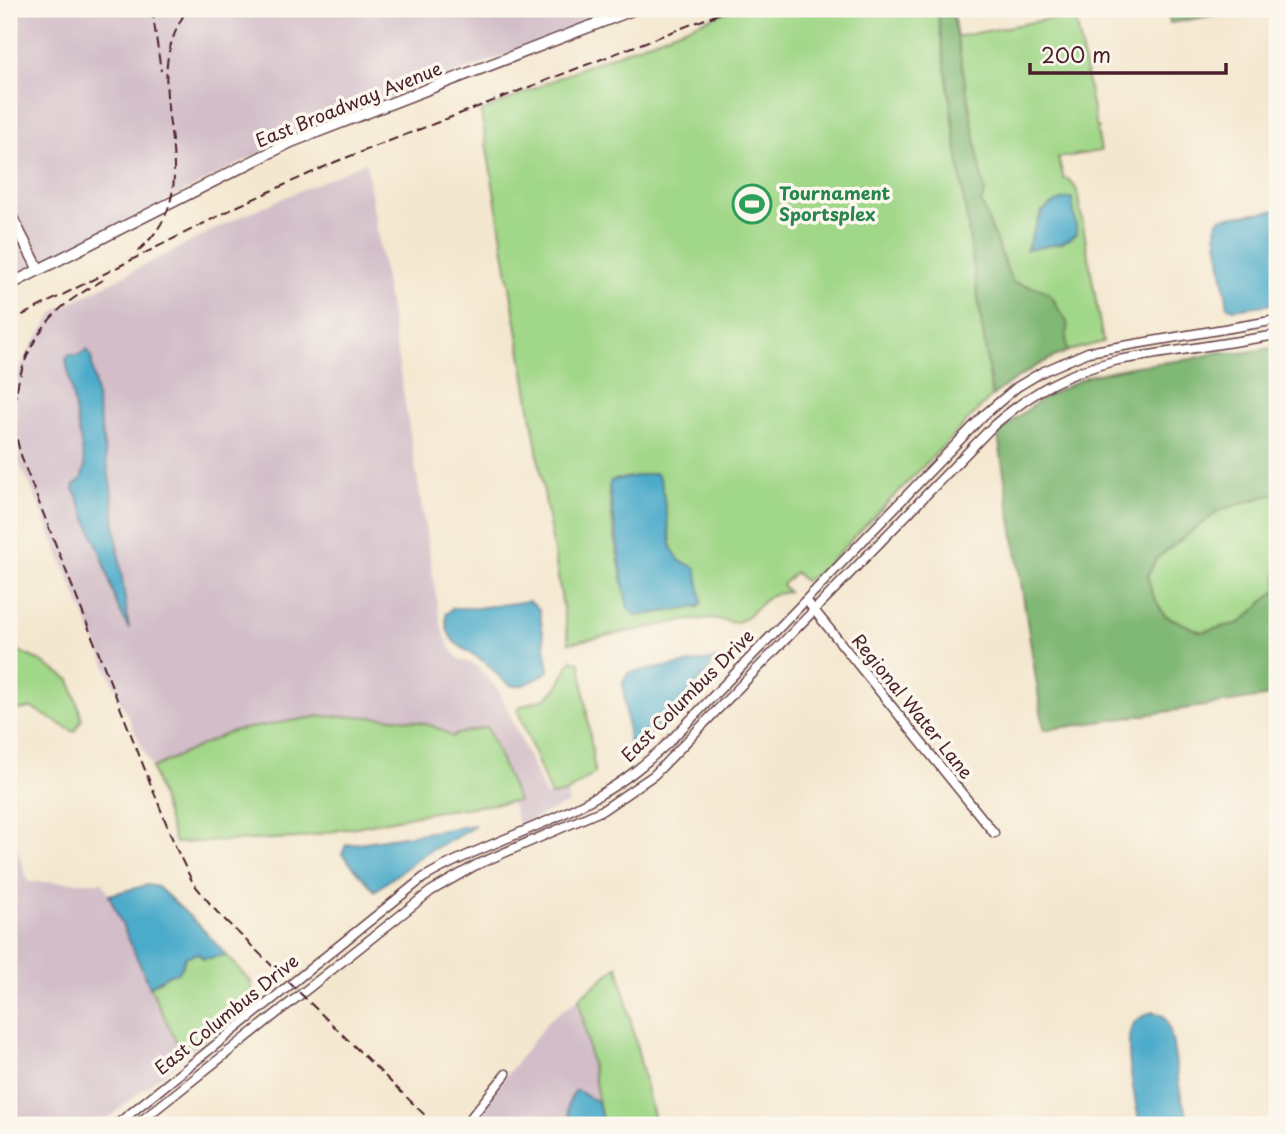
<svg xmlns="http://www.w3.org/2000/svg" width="1286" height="1134" viewBox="0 0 1286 1134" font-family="'Playpen Sans',sans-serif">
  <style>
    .industrial { fill: #d2bdc8; fill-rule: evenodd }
    .green { fill: #a1d788; stroke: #767b5a; stroke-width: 2; fill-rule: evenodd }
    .forest { fill: #80b874; stroke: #656c50; stroke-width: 2 }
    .water { fill: #4babca; stroke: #4a657a; stroke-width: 2 }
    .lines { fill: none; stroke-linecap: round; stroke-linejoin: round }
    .minor-casing { stroke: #643d44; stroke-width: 11 }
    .major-casing { stroke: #643d44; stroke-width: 13 }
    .minor { stroke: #fff; stroke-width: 8 }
    .major { stroke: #fff; stroke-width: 10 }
    .rail { stroke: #4a1f2b; stroke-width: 2; stroke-dasharray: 10 5; stroke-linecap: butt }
    .labels { text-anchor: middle; stroke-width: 7; stroke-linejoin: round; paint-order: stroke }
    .street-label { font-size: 18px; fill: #4a1f2b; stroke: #fbf7ec }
    .leisure-label { font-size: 18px; font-weight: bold; fill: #27864d; stroke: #fbf7ec; text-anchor: start }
  </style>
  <rect width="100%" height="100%" fill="#fbf7ec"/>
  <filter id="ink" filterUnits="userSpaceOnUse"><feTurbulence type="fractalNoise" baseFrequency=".0143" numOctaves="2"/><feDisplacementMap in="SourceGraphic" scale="14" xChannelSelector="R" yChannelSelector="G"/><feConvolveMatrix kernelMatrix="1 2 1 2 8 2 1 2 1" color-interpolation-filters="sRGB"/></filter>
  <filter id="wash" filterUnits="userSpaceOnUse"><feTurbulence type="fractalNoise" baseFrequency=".00686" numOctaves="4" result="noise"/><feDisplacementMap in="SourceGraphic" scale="28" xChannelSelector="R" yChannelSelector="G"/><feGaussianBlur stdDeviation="1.57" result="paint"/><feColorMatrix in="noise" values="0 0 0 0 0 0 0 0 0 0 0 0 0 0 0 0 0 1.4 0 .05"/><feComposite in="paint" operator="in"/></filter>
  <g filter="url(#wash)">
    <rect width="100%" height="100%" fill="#f4e7cf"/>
    <path class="industrial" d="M 9,9 L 624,9 L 290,138 L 40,265 L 9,204 Z
      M 366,162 L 441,625 L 449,646 L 459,659 L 476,665 L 499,691 L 546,796 L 566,793 L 569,803 L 519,825 L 511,802 L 518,800 L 486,727 L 453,738 L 435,726 L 418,721 L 320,716 L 232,731 L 152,768 L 120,700 L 29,482 L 19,464 L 11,407 L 15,378 L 28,351 L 55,311 L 235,219 ZM 90,352 L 112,494 L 115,527 L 130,627 L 117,605 L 102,556 L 73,487 L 81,480 L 85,472 L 74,412 Z
      M 9,219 L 34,268 L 9,281 Z
      M 9,824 L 28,882 L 103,882 L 176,1043 L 199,1045 L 99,1125 L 9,1125 Z
      M 579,998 L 598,1102 L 576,1091 L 567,1114 L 574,1125 L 469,1125 L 548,1021 Z"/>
    <path class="green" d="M 734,9 L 937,9 L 992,396 L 821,571 L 804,581 L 795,572 L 782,585 L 788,592 L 771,595 L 744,619 L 735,623 L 712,618 L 682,621 L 569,643 L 481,112 L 581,68 ZM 656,473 L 661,481 L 672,549 L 680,561 L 696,569 L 702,601 L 699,607 L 636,616 C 622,606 610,508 609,486 L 614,480 Z
      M 1075,14 L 1096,126 L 1099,128 L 1097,130 L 1101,151 L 1058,158 L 1064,179 L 1068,179 L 1076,188 L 1078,196 L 1103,342 L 1068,351 C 1063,342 1069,333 1067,323 C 1066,318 1060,313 1058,308 C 1047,283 1034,290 1012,282 L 981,202 L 956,37 ZM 1042,211 L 1062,243 L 1027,249 Z
      M 1277,493 L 1277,590 L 1240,623 L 1201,632 L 1164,615 L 1151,591 L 1148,575 L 1156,559 L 1220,510 Z
      M 14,649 L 38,660 L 70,680 L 82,719 L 74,732 L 32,708 L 9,711 L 9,650 Z
      M 571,660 L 580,662 L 595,773 L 566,793 L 551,796 L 517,709 C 526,702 536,703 545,698 C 559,691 564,673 571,660 Z
      M 321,716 C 360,718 422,712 452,737 L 454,735 L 487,727 L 518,801 L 433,812 L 299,838 L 175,843 L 152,768 L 232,731 Z
      M 199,953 L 203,959 L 226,955 L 251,982 L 253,994 L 224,1026 L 199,1045 L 177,1043 L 150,987 L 183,966 L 185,957 Z
      M 618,966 L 655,1125 L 603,1125 L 579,998 Z"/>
    <path class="forest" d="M 937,9 L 952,9 L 985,194 L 981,202 L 1012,282 C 1035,291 1046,281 1058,308 C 1060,313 1066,318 1067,323 C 1069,333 1063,341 1068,351 C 1040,362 1016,377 992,396 Z
      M 1168,9 L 1250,9 L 1170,23 Z
      M 1277,347 L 1277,493 L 1220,510 L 1156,559 L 1148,575 L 1151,591 L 1164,615 L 1201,632 L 1240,623 L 1277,590 L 1277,695 L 1044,730 L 998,435 L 1016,418 L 1043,398 L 1088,376 L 1135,366 L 1192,359 L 1219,352 L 1240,353 Z"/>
    <path class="water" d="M 1072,198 L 1077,234 L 1062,243 L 1027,250 C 1037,223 1039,201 1072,198 Z
      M 1277,210 L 1277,290 L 1272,304 L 1234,309 L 1228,307 L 1216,233 L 1217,223 L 1221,218 Z
      M 87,350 L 91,356 L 99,416 L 112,494 L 115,527 L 129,629 L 117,605 L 102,556 L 73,486 L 81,480 L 85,467 L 66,359 L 69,355 L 79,355 Z
      M 656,473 L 661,481 L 672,549 L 680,561 L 696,568 L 702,601 L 699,606 L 636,616 L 628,608 L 625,594 L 609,486 L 611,481 L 614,480 Z
      M 529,601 L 539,609 L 549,670 C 542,677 524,687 514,686 C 504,685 494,669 485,662 C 466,648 444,645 446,614 L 453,608 L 477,608 Z
      M 717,659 L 693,689 L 639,746 L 629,743 L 623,683 L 628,673 Z
      M 475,825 L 463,834 L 427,852 L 375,891 L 342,854 L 346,845 Z
      M 147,885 L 158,887 L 201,927 L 226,955 L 203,959 L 198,953 L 185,957 L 179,973 L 169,974 L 150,987 L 109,895 Z
      M 1152,1012 L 1164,1016 C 1180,1045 1173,1106 1195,1125 L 1140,1125 C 1136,1103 1124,1050 1131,1029 C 1134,1019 1143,1016 1152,1012 Z
      M 576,1090 L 598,1102 L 603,1125 L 574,1125 C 565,1110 566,1104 576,1090 Z"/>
  </g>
  <g filter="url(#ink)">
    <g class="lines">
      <defs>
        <path id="minor" d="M 806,600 L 994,833
          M 116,1125 L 423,878 C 479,845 543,828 599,795 C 625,781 647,762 668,743 L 984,415 L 1017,387 L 1042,372 L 1088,352 L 1277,320
          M 136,1125 L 431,891 L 476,865 L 603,810 L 654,775 L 994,425 C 1035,390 1065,373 1118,360 L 1277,335
          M 465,1125 L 506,1074"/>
        <path id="major" d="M 9,212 L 39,270
          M 9,285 L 291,142 L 635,9"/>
      </defs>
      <use href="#minor" class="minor-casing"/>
      <use href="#major" class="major-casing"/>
      <use href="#minor" class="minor"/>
      <use href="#major" class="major"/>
      <path class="rail" d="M 152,9 L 161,71
        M 138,251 C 201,196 161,133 167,64 C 169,44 177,26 187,9
        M 103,280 C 88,289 72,298 59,310 C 27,340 9,390 16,434 C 19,453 27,472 34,490 L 176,848 L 193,883 L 217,912 L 435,1125
        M 9,322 L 238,206 L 335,162 L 731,9"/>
    </g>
  </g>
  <defs>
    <symbol id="stadium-ring" viewBox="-11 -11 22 22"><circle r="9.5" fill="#fbf7ec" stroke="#2e9e5b" stroke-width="1.5"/><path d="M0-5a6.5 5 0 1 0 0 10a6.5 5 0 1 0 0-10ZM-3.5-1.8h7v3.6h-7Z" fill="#2e9e5b"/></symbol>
  </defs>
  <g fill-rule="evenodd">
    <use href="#stadium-ring" x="730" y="182" width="44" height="44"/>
  </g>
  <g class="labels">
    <g class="street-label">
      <text transform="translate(349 105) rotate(-22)" y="6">East Broadway Avenue</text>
      <text transform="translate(688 696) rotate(-45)" y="6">East Columbus Drive</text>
      <text transform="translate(912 707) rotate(51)" y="6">Regional Water Lane</text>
      <text transform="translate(227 1015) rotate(-39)" y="6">East Columbus Drive</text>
    </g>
    <g class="leisure-label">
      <text x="779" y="200">Tournament<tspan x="779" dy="21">Sportsplex</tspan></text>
    </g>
  </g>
  <rect width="1286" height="1134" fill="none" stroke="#fbf7ec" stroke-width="35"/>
  <path d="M1030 63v10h196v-10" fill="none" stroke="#4a1f2b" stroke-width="3.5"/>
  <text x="1041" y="63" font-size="21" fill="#4a1f2b" stroke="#fbf7ec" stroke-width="5" paint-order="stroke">200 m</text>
</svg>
